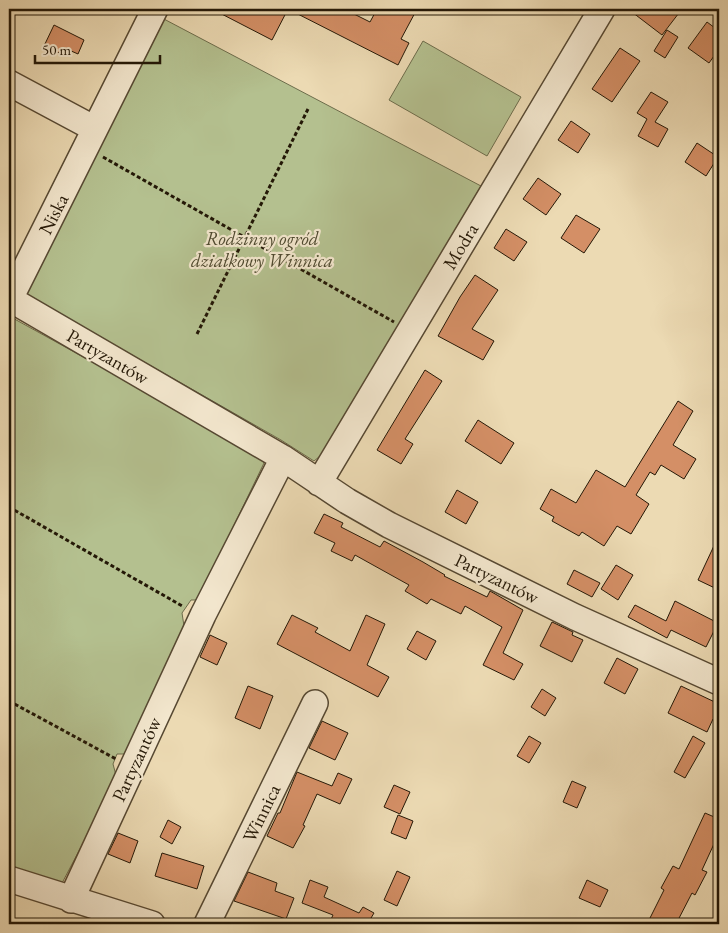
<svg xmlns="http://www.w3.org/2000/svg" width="728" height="933" viewBox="0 0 728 933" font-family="'EB Garamond',serif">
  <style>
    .green { fill: #b4c08f; stroke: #6c6c4b }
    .building { fill: #d48f66; stroke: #241807 }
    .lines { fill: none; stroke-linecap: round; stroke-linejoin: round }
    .minor-casing { stroke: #564832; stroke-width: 28 }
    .path { stroke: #241807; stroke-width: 3; stroke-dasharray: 4 2.5; stroke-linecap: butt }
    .minor { stroke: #f3e7ce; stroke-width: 25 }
    .labels { text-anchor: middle; stroke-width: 4.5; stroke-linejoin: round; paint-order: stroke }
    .street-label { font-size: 19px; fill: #241807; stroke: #f3e7ce }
    .park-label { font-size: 19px; font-style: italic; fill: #4f4a30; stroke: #f3e7ce }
  </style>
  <rect width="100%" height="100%" fill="#ecdab3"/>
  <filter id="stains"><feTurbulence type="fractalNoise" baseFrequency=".004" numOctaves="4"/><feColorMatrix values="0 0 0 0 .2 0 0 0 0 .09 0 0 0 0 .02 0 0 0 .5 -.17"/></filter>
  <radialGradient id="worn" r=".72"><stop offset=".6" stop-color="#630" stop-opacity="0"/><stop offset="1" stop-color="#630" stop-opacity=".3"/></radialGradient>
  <path class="green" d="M 162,18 L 481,186 L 325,452 L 314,461 L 281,440 L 25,294 Z
    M 423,41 L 521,97 L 487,156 L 389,100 Z
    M 9,316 L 261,455 L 264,463 L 198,600 L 191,600 L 182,613 L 184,626 L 127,754 L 117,754 L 113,764 L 117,779 L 61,885 L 9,870 Z"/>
  <path class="building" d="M 212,9 L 344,9 L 370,22 L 377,9 L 417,9 L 401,39 L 409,43 L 398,65 L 288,9 L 272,40 Z
    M 628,9 L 682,9 L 662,35 Z
    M 707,22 L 719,31 L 719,49 L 709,63 L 688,48 Z
    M 54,25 L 84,40 L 78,54 L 69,50 L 66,56 L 44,46 Z
    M 667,30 L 678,37 L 665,58 L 654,51 Z
    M 620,48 L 640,61 L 612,102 L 592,89 Z
    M 651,92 L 668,102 L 655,122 L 668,129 L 658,147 L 638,136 L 647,119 L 637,113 Z
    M 571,121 L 590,134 L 578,153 L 558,140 Z
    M 697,143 L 718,157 L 706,176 L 685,162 Z
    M 538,178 L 561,194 L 546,215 L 523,199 Z
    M 576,215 L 600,229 L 584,253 L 561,238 Z
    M 506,229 L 527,242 L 514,261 L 494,248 Z
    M 475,275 L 498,290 L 472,329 L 494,341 L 483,360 L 438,336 L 460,297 Z
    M 425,370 L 442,381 L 405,439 L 413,444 L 401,464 L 377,450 Z
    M 678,401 L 693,411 L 673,445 L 696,459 L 684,479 L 661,465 L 655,475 L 650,472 L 636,495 L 649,504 L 631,534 L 617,526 L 604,546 L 582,532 L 579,536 L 552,521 L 554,517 L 540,509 L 551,489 L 576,503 L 596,470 L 625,487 Z
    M 478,420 L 514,443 L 501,464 L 465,441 Z
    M 457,490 L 478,502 L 466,524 L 445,512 Z
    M 324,514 L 343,523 L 341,527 L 380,547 L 384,541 L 423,562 L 445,575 L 444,576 L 487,597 L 490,591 L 523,610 L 503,653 L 523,664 L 514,680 L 483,665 L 502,627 L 465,606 L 461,614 L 431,599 L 427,604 L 405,591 L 409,585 L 355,555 L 352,561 L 331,551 L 335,543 L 314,533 Z
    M 719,535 L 719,590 L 698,580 Z
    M 616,565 L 633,575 L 618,600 L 601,589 Z
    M 574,570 L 600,583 L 592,597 L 567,584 Z
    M 675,601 L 718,623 L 706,647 L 671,630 L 667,638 L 628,617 L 635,605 L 666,621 Z
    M 292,615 L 318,628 L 315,632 L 350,651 L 366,615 L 385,624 L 367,665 L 389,677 L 378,697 L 277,644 Z
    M 552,622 L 573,632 L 572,635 L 583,640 L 572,662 L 540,646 Z
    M 417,631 L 436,641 L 426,660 L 407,649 Z
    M 210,635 L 227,643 L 217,665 L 200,657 Z
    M 617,658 L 638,669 L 625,694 L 604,683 Z
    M 248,686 L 273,696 L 260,729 L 235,718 Z
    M 681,686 L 719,704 L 719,712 L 716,720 L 713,719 L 707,732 L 668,713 Z
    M 542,689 L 556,698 L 545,716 L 531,707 Z
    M 322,721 L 348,733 L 335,760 L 309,748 Z
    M 529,736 L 541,743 L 529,763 L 517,756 Z
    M 693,736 L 705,743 L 685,778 L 674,772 Z
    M 297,772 L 332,786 L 338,773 L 352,779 L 340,804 L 317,794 L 303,825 L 305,826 L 293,848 L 267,836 L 278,813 L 280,813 Z
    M 572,781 L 586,787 L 577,808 L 563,802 Z
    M 394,785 L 410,792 L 400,814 L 384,807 Z
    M 705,813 L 719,819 L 719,833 L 702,870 L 707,872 L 695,895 L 692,893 L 676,924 L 647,924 L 664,890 L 661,888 L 673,866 L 679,869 Z
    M 398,815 L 413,821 L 406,839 L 391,833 Z
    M 168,820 L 181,827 L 172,844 L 160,837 Z
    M 118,833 L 138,841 L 130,863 L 108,854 Z
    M 162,853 L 204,866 L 197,889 L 155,876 Z
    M 397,871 L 410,877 L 397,906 L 384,900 Z
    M 248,872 L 277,883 L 275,891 L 294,898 L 286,919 L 234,901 Z
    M 310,880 L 328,887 L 324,897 L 359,913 L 363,907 L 374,913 L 371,918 L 386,924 L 329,924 L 333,915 L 302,903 Z
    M 587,880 L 608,890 L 600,907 L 579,898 Z"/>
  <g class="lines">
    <defs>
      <path id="minor" d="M 155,9 L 10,299 L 283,458 L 347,501 L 389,525 L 575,617 L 719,682
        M 9,83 L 95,129
        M 319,483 L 602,9
        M 9,879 L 152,924
        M 71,900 L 203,615 L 283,458
        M 207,924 L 315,703"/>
    </defs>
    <use href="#minor" class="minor-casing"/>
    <path class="path" d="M 103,157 L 394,322
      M 197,334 L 308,109
      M 9,507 L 184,607
      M 9,701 L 116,759"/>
    <use href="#minor" class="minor"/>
  </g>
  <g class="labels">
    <g class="street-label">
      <text transform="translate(53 214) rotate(-63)" y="7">Niska</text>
      <text transform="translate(460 246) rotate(-59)" y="7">Modra</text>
      <text transform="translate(108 356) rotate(30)" y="7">Partyzantów</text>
      <text transform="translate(497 578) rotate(26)" y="7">Partyzantów</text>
      <text transform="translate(136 759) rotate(-65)" y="7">Partyzantów</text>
      <text transform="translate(261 813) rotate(-64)" y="7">Winnica</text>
    </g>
    <g class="park-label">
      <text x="262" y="245">Rodzinny ogród<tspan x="262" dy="22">działkowy Winnica</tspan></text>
    </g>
  </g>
  <rect width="728" height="933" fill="none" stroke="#ecdab3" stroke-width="30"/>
  <rect x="10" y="10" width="708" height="913" fill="none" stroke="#241807" stroke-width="2.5"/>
  <rect x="15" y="15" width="698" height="903" fill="none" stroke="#241807"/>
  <path d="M35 55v8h125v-8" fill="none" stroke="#241807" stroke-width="2.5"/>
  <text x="42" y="55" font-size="15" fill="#241807" stroke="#f3e7ce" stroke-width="4" paint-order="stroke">50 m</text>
  <rect width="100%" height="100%" filter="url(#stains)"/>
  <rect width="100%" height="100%" fill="url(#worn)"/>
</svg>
